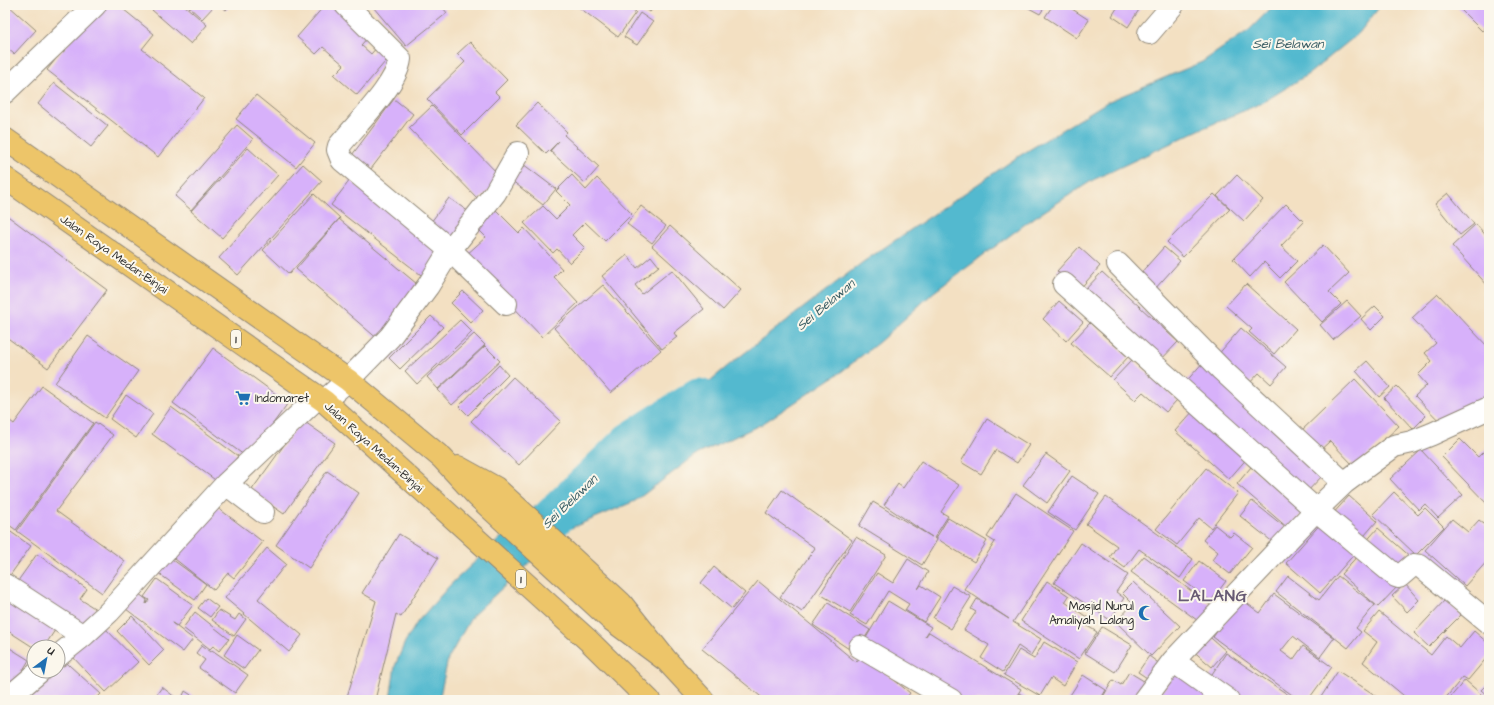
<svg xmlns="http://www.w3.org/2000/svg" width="1494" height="705" viewBox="0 0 1494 705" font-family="'Architects Daughter',sans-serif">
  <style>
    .water { fill: #52b9cf; stroke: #3e727d }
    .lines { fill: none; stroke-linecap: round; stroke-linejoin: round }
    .river { stroke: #52b9cf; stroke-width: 41 }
    .building { fill: #d7b1fa }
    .minor-casing { stroke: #8f8676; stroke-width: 24 }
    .highway-casing { stroke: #8f8676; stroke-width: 24 }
    .minor { stroke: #fff; stroke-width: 22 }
    .highway { stroke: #edc569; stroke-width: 22 }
    .labels { text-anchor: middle; stroke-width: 4; stroke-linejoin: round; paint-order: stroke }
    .shield { fill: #fbf7ec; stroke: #696865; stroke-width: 1 }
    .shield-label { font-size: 11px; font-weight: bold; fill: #2b2b2b }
    .street-label { font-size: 12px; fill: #2b2b2b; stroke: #fbf7ec }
    .poi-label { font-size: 12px; fill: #2b2b2b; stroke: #fbf7ec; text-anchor: start }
    .water-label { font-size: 13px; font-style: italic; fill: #395d64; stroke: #fbf7ec }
    .district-label { font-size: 16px; font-weight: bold; letter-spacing: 1px; fill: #675a73; stroke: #fbf7ec }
  </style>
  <rect width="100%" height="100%" fill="#fbf7ec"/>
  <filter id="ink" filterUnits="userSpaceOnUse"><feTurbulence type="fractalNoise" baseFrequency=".025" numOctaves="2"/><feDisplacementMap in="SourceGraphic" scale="8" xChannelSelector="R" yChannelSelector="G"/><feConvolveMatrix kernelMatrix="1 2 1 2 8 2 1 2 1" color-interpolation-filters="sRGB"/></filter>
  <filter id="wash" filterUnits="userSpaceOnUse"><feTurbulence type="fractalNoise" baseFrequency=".012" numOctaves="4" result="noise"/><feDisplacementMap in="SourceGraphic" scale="16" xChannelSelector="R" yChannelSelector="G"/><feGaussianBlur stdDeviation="0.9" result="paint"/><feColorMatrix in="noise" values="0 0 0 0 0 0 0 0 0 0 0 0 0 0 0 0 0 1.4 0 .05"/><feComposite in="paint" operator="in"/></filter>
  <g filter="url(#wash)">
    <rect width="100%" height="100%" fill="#f3e0c2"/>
    <path class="water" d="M 1274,5 L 1381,5 L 1359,33 L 1310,73 L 1262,103 L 1201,129 L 1093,180 L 1032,219 L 934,292 L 879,342 L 841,372 L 762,424 L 696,455 L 635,501 L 564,531 L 472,616 L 448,659 L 439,700 L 390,700 L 395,666 L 405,642 L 418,621 L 451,584 L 535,506 L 586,494 L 645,435 L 729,365 L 863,262 L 937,212 L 1016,158 L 1107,102 L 1202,62 L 1249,30 Z"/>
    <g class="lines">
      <path class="river" d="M 533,537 L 631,442 L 699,399"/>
    </g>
    <g id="blocks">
      <path class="building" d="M 5,5 L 8,5 L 36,30 L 14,54 L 7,48 L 5,51 Z
        M 99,5 L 118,5 L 154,34 L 142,49 L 204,98 L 158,157 L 47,70 Z
        M 156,5 L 184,5 L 207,25 L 191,44 L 152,10 Z
        M 187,5 L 215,5 L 202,19 Z
        M 220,5 L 231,5 L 226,10 Z
        M 325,5 L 338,5 L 369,36 L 361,45 L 371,54 L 379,45 L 391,55 L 357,95 L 334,75 L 344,65 L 323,47 L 316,54 L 297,37 Z
        M 375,5 L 441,5 L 447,13 L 406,46 L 373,7 Z
        M 576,5 L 627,5 L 636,12 L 618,37 Z
        M 641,5 L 656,5 L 650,12 Z
        M 1029,5 L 1046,5 L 1040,14 L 1027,7 Z
        M 1053,5 L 1066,5 L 1089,20 L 1077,38 L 1045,17 Z
        M 1119,5 L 1142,5 L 1128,27 L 1112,16 Z
        M 1456,5 L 1489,5 L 1489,24 L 1482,31 Z
        M 640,13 L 653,22 L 637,45 L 624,37 Z
        M 470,42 L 507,80 L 495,92 L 500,97 L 462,135 L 427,99 L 465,62 L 457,54 Z
        M 54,83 L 108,126 L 91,147 L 38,104 Z
        M 256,95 L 315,143 L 296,167 L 236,119 Z
        M 394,99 L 413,114 L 371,169 L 352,155 Z
        M 537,103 L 567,132 L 564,135 L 599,167 L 585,183 L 550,151 L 559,141 L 546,154 L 516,125 Z
        M 432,106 L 502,178 L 479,200 L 409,128 Z
        M 237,125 L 253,139 L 191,210 L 175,196 Z
        M 248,148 L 278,175 L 222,238 L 191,211 Z
        M 303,164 L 322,181 L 238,275 L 219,258 Z
        M 523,164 L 556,189 L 543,205 L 511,180 Z
        M 572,175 L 586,190 L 597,178 L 632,214 L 605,241 L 585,222 L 572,235 L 585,248 L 570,263 L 557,249 L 553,253 L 524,223 L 543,206 L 556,219 L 570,205 L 556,191 Z
        M 1237,175 L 1263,200 L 1244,221 L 1217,196 Z
        M 350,180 L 444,253 L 425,278 L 331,205 Z
        M 1448,193 L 1474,224 L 1460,235 L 1435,204 Z
        M 314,194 L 340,218 L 289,274 L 263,250 Z
        M 1214,194 L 1230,209 L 1183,257 L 1167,242 Z
        M 449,198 L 472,214 L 450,243 L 428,226 Z
        M 1286,204 L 1304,222 L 1281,246 L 1297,261 L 1280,278 L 1264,262 L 1250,277 L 1233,259 Z
        M 641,206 L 666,226 L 652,243 L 627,224 Z
        M 496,210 L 519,233 L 524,228 L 562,269 L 554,277 L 578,303 L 542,337 L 465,256 L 486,237 L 477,228 Z
        M 5,214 L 107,290 L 48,368 L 5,336 Z
        M 339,219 L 423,289 L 379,340 L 296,269 Z
        M 1476,224 L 1489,239 L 1489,287 L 1452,246 Z
        M 670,226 L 741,290 L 723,310 L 652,246 Z
        M 1323,245 L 1349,273 L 1329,292 L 1341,304 L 1322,322 L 1284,282 Z
        M 1079,247 L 1100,266 L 1079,290 L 1057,271 Z
        M 1164,247 L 1180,261 L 1154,290 L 1138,276 Z
        M 627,255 L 637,268 L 651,256 L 659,266 L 635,285 L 642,294 L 672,270 L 704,309 L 674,333 L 677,337 L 662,349 L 602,276 Z
        M 1102,272 L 1178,342 L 1158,363 L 1082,293 Z
        M 1246,284 L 1296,329 L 1274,354 L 1249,332 L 1252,329 L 1226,306 Z
        M 603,285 L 661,350 L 611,393 L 554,328 Z
        M 463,291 L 483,310 L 471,323 L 451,303 Z
        M 1438,294 L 1489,348 L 1489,401 L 1445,427 L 1415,396 L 1427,385 L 1418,375 L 1432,361 L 1425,353 L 1436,343 L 1412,318 Z
        M 1059,301 L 1083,322 L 1066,341 L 1043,319 Z
        M 1347,301 L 1361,316 L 1333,340 L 1320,325 Z
        M 1375,306 L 1385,316 L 1371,330 L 1361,319 Z
        M 431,316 L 443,327 L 400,369 L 389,358 Z
        M 460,320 L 472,332 L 417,384 L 405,371 Z
        M 1090,323 L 1128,357 L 1110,377 L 1071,343 Z
        M 1241,328 L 1286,367 L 1271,384 L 1259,373 L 1248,385 L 1216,357 Z
        M 474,334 L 485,345 L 438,389 L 427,377 Z
        M 88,336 L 138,371 L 105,418 L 55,383 Z
        M 485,346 L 500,361 L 452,405 L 438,390 Z
        M 213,348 L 288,403 L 248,458 L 173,403 Z
        M 1132,360 L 1177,400 L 1166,412 L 1143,392 L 1135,400 L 1113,380 Z
        M 1204,361 L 1325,473 L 1304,495 L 1184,384 Z
        M 1367,361 L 1390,387 L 1379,397 L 1356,371 Z
        M 499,365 L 508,375 L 468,415 L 459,406 Z
        M 513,377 L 561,421 L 519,465 L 471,421 Z
        M 1355,379 L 1399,426 L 1355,467 L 1330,441 L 1316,454 L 1298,434 Z
        M 42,386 L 93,423 L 16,530 L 5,522 L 5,417 L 14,424 Z
        M 1397,386 L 1426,416 L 1413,429 L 1384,398 Z
        M 126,395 L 153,414 L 136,438 L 110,419 Z
        M 171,407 L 238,456 L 218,482 L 152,434 Z
        M 1195,409 L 1249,456 L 1229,479 L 1175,431 Z
        M 987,419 L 1029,445 L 1017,463 L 996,450 L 981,474 L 961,462 Z
        M 302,420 L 335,443 L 284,514 L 251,491 Z
        M 95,422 L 113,435 L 56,511 L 125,561 L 102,593 L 17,531 Z
        M 1460,439 L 1478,457 L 1489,446 L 1489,506 L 1442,457 Z
        M 1421,450 L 1463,495 L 1438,518 L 1425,504 L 1419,510 L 1390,479 Z
        M 1046,454 L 1070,471 L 1047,503 L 1023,485 Z
        M 921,461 L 959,485 L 941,512 L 948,516 L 934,538 L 937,540 L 922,565 L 859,526 L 873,502 L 932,537 L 884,505 L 898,484 L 903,488 Z
        M 1251,467 L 1304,511 L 1289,529 L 1237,484 Z
        M 1206,468 L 1238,493 L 1211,528 L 1199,518 L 1177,545 L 1156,529 Z
        M 327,471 L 359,493 L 309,568 L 276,545 Z
        M 1072,476 L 1099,494 L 1075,530 L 1048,512 Z
        M 782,490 L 852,540 L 802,612 L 780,597 L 815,548 L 766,513 Z
        M 1394,492 L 1418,515 L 1425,508 L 1444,527 L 1416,555 L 1373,514 Z
        M 1016,493 L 1073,531 L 1013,622 L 1041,639 L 1031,655 L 1018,646 L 1003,672 L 981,658 L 989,645 L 964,630 L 976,612 L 971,609 L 977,599 L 1009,619 L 964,589 L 995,542 L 987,537 Z
        M 1349,496 L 1377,521 L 1358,543 L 1329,518 Z
        M 1106,497 L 1193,559 L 1180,578 L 1139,549 L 1125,568 L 1110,557 L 1117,546 L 1086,524 Z
        M 1252,501 L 1291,532 L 1279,547 L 1240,516 Z
        M 214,505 L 263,542 L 234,578 L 228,573 L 214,590 L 170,555 Z
        M 948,518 L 987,541 L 974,562 L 936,538 Z
        M 1452,519 L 1468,532 L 1479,520 L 1489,528 L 1489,559 L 1465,586 L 1425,550 Z
        M 1323,521 L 1357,551 L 1320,593 L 1286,563 Z
        M 1215,525 L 1230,537 L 1234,533 L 1252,547 L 1230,574 L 1212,560 L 1218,552 L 1203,540 Z
        M 5,528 L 31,546 L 6,581 L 5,580 Z
        M 1378,528 L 1413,559 L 1398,576 L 1363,545 Z
        M 399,534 L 438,558 L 401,617 L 396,614 L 375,700 L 346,700 L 376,601 L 362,593 Z
        M 856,537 L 886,555 L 850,612 L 820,594 Z
        M 1081,543 L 1128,575 L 1116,592 L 1124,598 L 1110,620 L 1054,583 Z
        M 267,548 L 286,564 L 258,599 L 302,635 L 289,652 L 225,598 Z
        M 1362,551 L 1399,585 L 1378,607 L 1341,574 Z
        M 37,554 L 87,589 L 80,599 L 99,611 L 85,632 L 15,585 Z
        M 165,554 L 206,584 L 195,600 L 154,570 Z
        M 1144,556 L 1213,607 L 1201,623 L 1131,572 Z
        M 908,559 L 928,572 L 918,589 L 921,585 L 940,597 L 924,622 L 905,610 L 909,604 L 888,591 L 867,625 L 850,615 L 877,573 L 893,583 Z
        M 1199,561 L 1226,581 L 1211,601 L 1184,581 Z
        M 714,567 L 745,593 L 732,609 L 701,583 Z
        M 1288,576 L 1319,600 L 1338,576 L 1375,605 L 1356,628 L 1361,632 L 1348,648 L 1276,592 Z
        M 157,579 L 193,605 L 177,626 L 172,623 L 193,639 L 183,652 L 122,606 L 134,590 L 147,600 L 146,604 L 149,600 L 144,597 Z
        M 758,581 L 856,662 L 863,654 L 910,693 L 905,700 L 765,700 L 702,649 Z
        M 1047,581 L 1069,596 L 1065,602 L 1088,618 L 1084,624 L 1097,632 L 1079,659 L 1021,621 Z
        M 1133,582 L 1180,626 L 1151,656 L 1116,622 L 1133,604 L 1122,593 Z
        M 1405,584 L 1419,600 L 1407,612 L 1392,596 Z
        M 952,586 L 971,597 L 951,629 L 933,618 Z
        M 5,589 L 59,624 L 44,647 L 33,647 L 5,629 Z
        M 1274,594 L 1334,638 L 1320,657 L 1293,636 L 1281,651 L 1293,660 L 1303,646 L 1332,667 L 1308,700 L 1299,700 L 1213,637 L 1241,599 L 1260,613 Z
        M 206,598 L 218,607 L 210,617 L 198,608 Z
        M 1445,600 L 1461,615 L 1429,647 L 1414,633 Z
        M 888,601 L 931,627 L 925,637 L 929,632 L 1021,689 L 1014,700 L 962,700 L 863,643 Z
        M 828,603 L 870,630 L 855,653 L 813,625 Z
        M 219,610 L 235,620 L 239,614 L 246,619 L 234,636 L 212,620 Z
        M 195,612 L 229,639 L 219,651 L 213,646 L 210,649 L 183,628 Z
        M 1379,612 L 1431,655 L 1446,636 L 1460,648 L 1474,631 L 1489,644 L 1489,655 L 1468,680 L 1463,677 L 1444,700 L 1409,700 L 1363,662 L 1377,642 L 1363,631 Z
        M 132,616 L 164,650 L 149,665 L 117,631 Z
        M 101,624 L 138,662 L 106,692 L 70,654 Z
        M 1102,627 L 1132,645 L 1115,672 L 1085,653 Z
        M 1205,633 L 1226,651 L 1212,667 L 1191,649 Z
        M 237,635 L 258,650 L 244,669 L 224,655 Z
        M 1044,642 L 1077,662 L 1063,686 L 1051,678 L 1040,696 L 1004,675 L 1019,650 L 1034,659 Z
        M 5,645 L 29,660 L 7,697 L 5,695 Z
        M 202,645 L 211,652 L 212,650 L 248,675 L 235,693 L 199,668 L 205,660 L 196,653 Z
        M 1226,653 L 1296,700 L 1233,700 L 1206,683 Z
        M 59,656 L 101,694 L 95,700 L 25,700 L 22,697 L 46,671 L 58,671 Z
        M 1149,656 L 1161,665 L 1150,680 L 1138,672 Z
        M 1177,669 L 1224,700 L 1156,700 Z
        M 1338,671 L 1375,695 L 1372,700 L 1319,700 Z
        M 1129,672 L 1147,683 L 1137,700 L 1101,700 L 1113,680 L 1121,685 Z
        M 1083,675 L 1106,690 L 1100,700 L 1067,700 Z
        M 1465,680 L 1488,700 L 1448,700 Z
        M 1489,682 L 1489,697 L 1481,690 Z
        M 162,687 L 176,698 L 175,700 L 164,700 L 157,694 Z
        M 185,691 L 199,700 L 181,700 Z
        M 922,693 L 932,700 L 917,700 Z
        M 1019,693 L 1030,700 L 1015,700 Z"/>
    </g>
  </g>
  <g filter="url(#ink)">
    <use href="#blocks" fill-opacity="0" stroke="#8f8676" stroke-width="1"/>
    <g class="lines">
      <defs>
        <path id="minor" d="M 346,5 L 400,59 C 397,85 356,124 339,146 L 338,150 L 342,160 L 450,250 L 506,304
          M 1149,33 L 1173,5
          M 5,92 L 95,5
          M 1118,264 L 1222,370 L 1344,483
          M 1064,284 L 1316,510 L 1396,576 L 1399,577 L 1413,565 L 1420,566 L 1489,623
          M 324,401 L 348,380 L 390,337 L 428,286 L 450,250 L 495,193 L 518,153
          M 226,484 L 263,512
          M 5,585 L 83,636 L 58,656
          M 83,636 L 109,612 L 226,484 L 318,397
          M 860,647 L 951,700
          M 1173,661 L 1228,700
          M 6,700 L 40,671
          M 1144,700 L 1173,661 L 1316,510 L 1344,483 L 1394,446 L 1412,442 L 1432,434 L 1489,408"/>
        <path id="highway" d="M 5,139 L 348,380 L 442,458 L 478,497 L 609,618 L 667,661
          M 5,178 L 324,401 L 589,641 L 649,700
          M 458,467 L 496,488 L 621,603 L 667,661 L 703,700"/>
      </defs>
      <use href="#minor" class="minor-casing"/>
      <use href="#highway" class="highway-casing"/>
      <use href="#minor" class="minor"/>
      <use href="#highway" class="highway"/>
    </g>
  </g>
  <defs>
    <symbol id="supermarket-bare" viewBox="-9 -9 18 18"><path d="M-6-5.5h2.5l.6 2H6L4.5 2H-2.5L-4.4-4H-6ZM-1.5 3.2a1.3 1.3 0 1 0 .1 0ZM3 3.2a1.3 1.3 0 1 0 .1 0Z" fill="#1f6fb2" stroke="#fbf7ec" stroke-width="2.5" paint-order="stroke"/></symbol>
    <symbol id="mosque-bare" viewBox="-9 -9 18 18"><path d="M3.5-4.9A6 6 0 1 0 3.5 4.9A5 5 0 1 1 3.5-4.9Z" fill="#1f6fb2" stroke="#fbf7ec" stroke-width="2.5" paint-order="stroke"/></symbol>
  </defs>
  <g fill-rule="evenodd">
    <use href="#supermarket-bare" x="232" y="387" width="22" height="22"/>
    <use href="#mosque-bare" x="1135" y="602" width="22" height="22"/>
  </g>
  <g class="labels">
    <g class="shield">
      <rect x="231" y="330" width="10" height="18" rx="3"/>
      <rect x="516" y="570" width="10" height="18" rx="3"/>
    </g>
    <g class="shield-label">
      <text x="236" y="343">1</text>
      <text x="521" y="583">1</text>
    </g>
    <g class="street-label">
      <text transform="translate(114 254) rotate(35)" y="4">Jalan Raya Medan-Binjai</text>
      <text transform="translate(374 447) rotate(42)" y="4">Jalan Raya Medan-Binjai</text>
    </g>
    <g class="poi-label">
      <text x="255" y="402">Indomaret</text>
      <text x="1134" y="610" text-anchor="end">Masjid Nurul<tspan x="1134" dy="14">Amaliyah Lalang</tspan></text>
    </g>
    <g class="water-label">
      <text x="1288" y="48">Sei Belawan</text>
      <text transform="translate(825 304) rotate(-40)" y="5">Sei Belawan</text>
      <text transform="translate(569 501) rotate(-44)" y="5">Sei Belawan</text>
    </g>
    <g class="district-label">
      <text x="1213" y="601">LALANG</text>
    </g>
  </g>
  <rect width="1494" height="705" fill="none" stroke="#fbf7ec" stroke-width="20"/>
  <g transform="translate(46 659) rotate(32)"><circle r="19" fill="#fbf7ec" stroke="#a8a59f"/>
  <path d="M0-3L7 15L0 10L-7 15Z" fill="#1f6fb2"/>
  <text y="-6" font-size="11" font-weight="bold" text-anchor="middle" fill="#2b2b2b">U</text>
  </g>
</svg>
